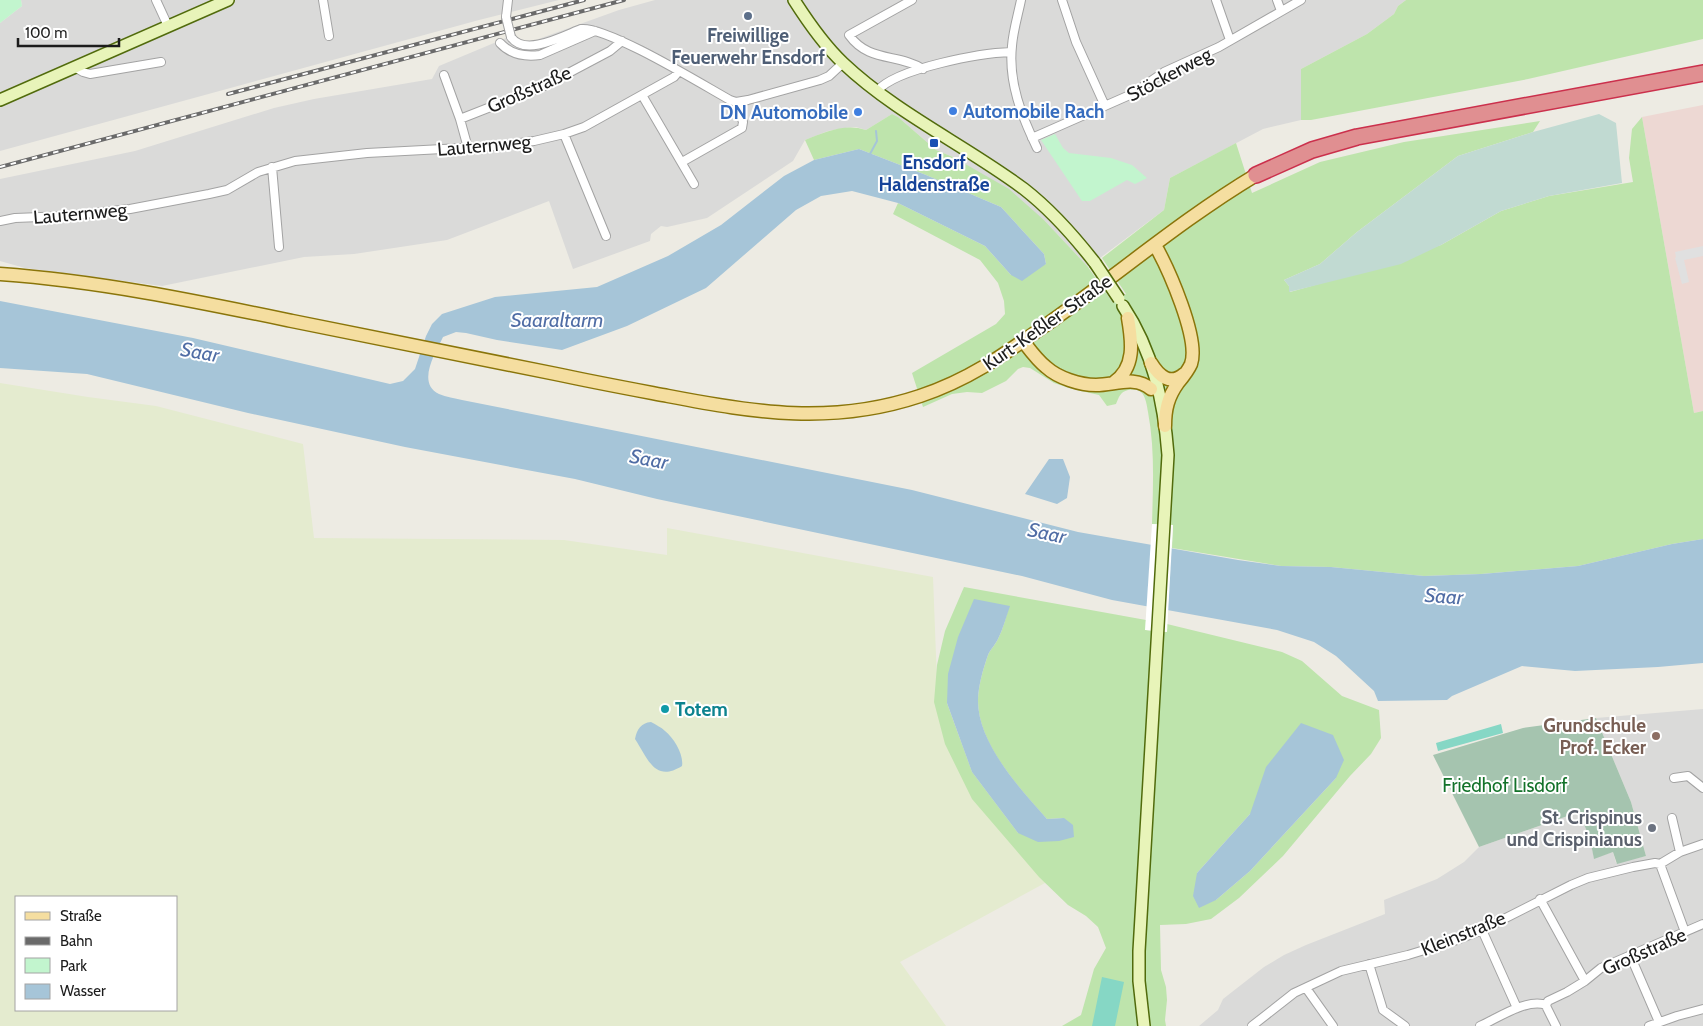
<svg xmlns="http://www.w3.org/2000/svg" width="1703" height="1026" viewBox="0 0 1703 1026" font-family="Cabin,sans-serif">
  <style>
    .residential { fill: #dadad9 }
    .commercial { fill: #edd8d3 }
    .farmland { fill: #e4ebcf; fill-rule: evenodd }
    .grass { fill: #bee4ac; fill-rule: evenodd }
    .wetland { fill: #c1dad2 }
    .cemetery { fill: #a5c4af }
    .park { fill: #c2f5ce }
    .pitch { fill: #86d7c5 }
    .parking { fill: #e0e0e0 }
    .water { fill: #a6c5d8 }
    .pier { fill: #fff }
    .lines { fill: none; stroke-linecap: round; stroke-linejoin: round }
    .stream { stroke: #a6c5d8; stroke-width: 2 }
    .street-casing { stroke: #a3a3a3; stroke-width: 10 }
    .secondary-casing { stroke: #516b0c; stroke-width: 14 }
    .primary-casing { stroke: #8a750a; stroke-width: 15 }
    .highway-casing { stroke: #cb304c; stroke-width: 18 }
    .street { stroke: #fff; stroke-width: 8 }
    .secondary { stroke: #e8f4b9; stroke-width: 11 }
    .primary { stroke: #f5dea0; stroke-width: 12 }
    .highway { stroke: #e08f91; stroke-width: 15 }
    .rail-casing { stroke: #6a6a6a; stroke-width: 4 }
    .rail { stroke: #fff; stroke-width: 2; stroke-dasharray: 5.5; stroke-linecap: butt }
    .street-bridge-casing { stroke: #a3a3a3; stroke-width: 10; stroke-linecap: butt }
    .secondary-bridge-casing { stroke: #516b0c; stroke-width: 14; stroke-linecap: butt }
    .street-bridge { stroke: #fff; stroke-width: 8 }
    .secondary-bridge { stroke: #e8f4b9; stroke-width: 11 }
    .service-dot { fill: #5c6f8a; stroke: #fff; stroke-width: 2 }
    .shop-dot { fill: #3f7fe0; stroke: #fff; stroke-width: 2 }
    .transit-dot { fill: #1a4fb4; stroke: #fff; stroke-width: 2 }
    .culture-dot { fill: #0f9aa8; stroke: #fff; stroke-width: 2 }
    .education-dot { fill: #8d6e63; stroke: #fff; stroke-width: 2 }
    .worship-dot { fill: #6b7280; stroke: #fff; stroke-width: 2 }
    .labels { text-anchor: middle; stroke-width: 4; stroke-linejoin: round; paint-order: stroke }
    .service-label { font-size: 19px; font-weight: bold; fill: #4e5e75; stroke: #fff }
    .street-label { font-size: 19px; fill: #1c1c1c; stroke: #fff }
    .shop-label { font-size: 19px; font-weight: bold; fill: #366cbe; stroke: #fff; text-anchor: start }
    .transit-label { font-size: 19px; font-weight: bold; fill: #164399; stroke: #fff }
    .culture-label { font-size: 19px; font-weight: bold; fill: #0d838f; stroke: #fff; text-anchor: start }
    .education-label { font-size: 19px; font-weight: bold; fill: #785e54; stroke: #fff; text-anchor: end }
    .park-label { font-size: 19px; fill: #13722a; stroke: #fff }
    .worship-label { font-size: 19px; font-weight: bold; fill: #5b616d; stroke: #fff; text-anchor: end }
    .water-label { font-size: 20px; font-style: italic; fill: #506da5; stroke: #fff }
  </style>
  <rect width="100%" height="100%" fill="#edebe3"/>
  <path class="residential" d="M 21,0 L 559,0 L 479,20 L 0,151 L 0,23 L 22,6 Z
    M 655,0 L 1406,0 L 1398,6 L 1394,14 L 1367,34 L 1301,69 L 1301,120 L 1263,129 L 1170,178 L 1164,210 L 1088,267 L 1044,220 L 953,157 L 936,150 L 898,117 L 892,114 L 866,130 L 856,127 L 845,128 L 828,131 L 805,140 L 793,161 L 707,218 L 667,227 L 661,226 L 651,234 L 650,241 L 573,269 L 549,201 L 447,240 L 354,254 L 304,257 L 162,286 L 25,268 L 0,261 L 0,179 L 135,151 L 274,108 L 314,99 L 432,79 L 439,66 L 506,38 L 515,36 L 518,39 L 524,41 L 533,41 L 619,10 Z
    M 1703,709 L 1703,1026 L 1199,1026 L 1218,1010 L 1223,999 L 1264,967 L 1284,955 L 1306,945 L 1385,914 L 1384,900 L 1437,879 L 1464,862 L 1479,847 L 1579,812 L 1590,839 L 1594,858 L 1613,852 L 1616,863 L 1646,856 L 1631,802 L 1596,718 Z"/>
  <path class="commercial" d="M 1703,105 L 1703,411 L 1694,413 L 1642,117 Z"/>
  <path class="farmland" d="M 0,383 L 88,397 L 156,406 L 303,444 L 314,538 L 564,540 L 667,555 L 667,528 L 933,577 L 938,708 L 1056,877 L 900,962 L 946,1026 L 0,1026 ZM 16,897 L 176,897 L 176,1010 L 16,1010 Z"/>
  <path class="grass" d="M 1406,0 L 1703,0 L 1703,39 L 1528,79 L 1311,120 L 1301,120 L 1301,69 L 1367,34 L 1394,14 L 1398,6 Z
    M 892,114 L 898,117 L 936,150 L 953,157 L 1009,189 L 1044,220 L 1088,267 L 1113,303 L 1126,294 L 1102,258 L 1164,210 L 1170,178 L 1236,143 L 1252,193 L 1320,162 L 1404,142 L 1540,121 L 1533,132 L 1458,156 L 1357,232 L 1320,264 L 1284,280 L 1289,286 L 1290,292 L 1340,278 L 1441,245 L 1501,211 L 1549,196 L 1633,182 L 1629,158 L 1632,129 L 1642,117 L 1694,413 L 1703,411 L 1703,539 L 1672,544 L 1578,566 L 1481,574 L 1424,576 L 1331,567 L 1281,566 L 1172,548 L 1173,525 L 1152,524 C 1153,486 1155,449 1148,412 C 1147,406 1146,398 1142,393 C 1138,389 1133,389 1128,390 C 1120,392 1119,397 1116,404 L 1107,406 L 1099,395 L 1072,389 L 1054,383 L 1030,368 L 1023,367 L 1018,369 L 1006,381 L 982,393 L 967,392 L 952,394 L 923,407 L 912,373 L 996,324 L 1005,314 L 1004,301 L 998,283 L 980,260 L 893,214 L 898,203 L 985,246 L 1011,275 L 1046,264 L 1044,254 L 1001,207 L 926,175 L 859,149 L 814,160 L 805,140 C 825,132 845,123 866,130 Z
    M 964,587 L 1146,620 L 1146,630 L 1166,632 L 1167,624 L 1282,652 L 1302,661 L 1342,696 L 1379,710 L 1381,738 L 1371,754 L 1350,776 L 1283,856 L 1239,898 L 1211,919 L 1186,924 L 1160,925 L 1161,970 L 1166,987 L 1167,1000 L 1165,1020 L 1166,1026 L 1062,1026 L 1081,1015 L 1094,969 L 1106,948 L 1098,927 L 1086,916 L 1068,905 L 1039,877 L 972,799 L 945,744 L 934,702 L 937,665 L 945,631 ZM 1009,606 C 1006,617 1003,629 998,639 C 995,645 990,650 988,655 C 983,669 978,687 978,701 C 978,744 1020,789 1047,819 L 1064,818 L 1018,833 L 972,772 L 947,703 ZM 1336,778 L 1250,871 L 1216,900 L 1197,873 L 1250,814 Z"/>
  <path class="wetland" d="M 1599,114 L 1616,123 L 1622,183 L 1549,196 L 1501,211 L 1441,245 L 1401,264 L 1289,292 L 1289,286 L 1284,280 L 1320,264 L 1357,232 L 1458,156 L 1533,132 Z"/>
  <path class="cemetery" d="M 1596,718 L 1631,802 L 1646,856 L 1617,864 L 1613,852 L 1594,859 L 1590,839 L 1579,812 L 1479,847 L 1433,755 L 1523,728 Z"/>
  <path class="park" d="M 0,0 L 21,0 L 22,6 L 0,23 Z
    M 1055,134 L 1063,148 L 1069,153 L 1111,158 L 1132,165 L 1147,178 L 1135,184 L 1127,180 L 1090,201 L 1082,201 L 1041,140 Z"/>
  <path class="pitch" d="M 1501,724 L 1503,733 L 1438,751 L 1436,743 Z
    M 1102,977 L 1124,982 L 1115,1026 L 1092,1026 Z"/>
  <path class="parking" d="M 1703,246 L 1703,256 L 1684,260 L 1689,282 L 1682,284 L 1675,258 L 1676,257 L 1675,252 Z"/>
  <path class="water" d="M 859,149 L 926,175 L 1001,207 L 1044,254 L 1046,264 L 1022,281 L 1011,275 L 985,246 L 898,203 L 852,191 L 821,196 L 796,210 L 706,288 L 627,326 L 562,350 L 497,340 L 466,333 L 456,332 L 443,337 C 436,352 416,383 439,394 C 446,397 455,398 462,400 L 912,490 L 1078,532 L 1238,560 L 1281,566 L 1331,567 L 1424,576 L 1481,574 L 1578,566 L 1672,544 L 1703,539 L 1703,663 L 1658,667 L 1575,671 L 1522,666 L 1452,696 L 1447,700 L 1378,701 L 1374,691 L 1336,656 L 1314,642 L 1277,630 L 1112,600 L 1022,576 L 657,499 L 575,479 L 405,447 L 248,413 L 87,374 L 0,368 L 0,301 L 193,338 L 390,384 L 403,381 L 415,369 L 426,336 L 432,324 L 442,314 L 495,297 L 597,287 L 668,256 L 721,225 L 784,176 L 814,160 Z
    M 1049,459 L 1063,459 L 1070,477 L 1067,498 L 1057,504 L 1025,494 Z
    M 974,599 L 1010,606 C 1006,617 1003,629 998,639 C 995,645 990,650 988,655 C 983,669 978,687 978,701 C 978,743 1020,789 1047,819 L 1064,818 L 1073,825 L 1074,837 L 1059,841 L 1038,842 L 1018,833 L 972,772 L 947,703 L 948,674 L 958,637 Z
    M 651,722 C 656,725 661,727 665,731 C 674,738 684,755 682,766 C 655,783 648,759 635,739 C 637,729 641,723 651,722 Z
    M 1301,723 L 1333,735 L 1344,760 L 1336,778 L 1250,871 L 1216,900 L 1199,908 L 1193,896 L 1197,873 L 1250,814 L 1266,767 Z"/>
  <path class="pier" d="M 1152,524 L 1173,525 L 1167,632 L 1145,630 Z"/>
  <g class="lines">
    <path class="stream" d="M 870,154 L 877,141 L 876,131"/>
    <defs>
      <path id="street" d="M 156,0 L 168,26
        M 323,0 L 329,36
        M 912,0 L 849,35 C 869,63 898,53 923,69
        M 1021,0 C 1018,15 1013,31 1012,46 C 1008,82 1022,117 1037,148
        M 1062,0 L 1076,42 L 1105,106
        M 1216,0 L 1230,40
        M 1277,0 L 1281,11
        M 506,17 L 508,0
        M 511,37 C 525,57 563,36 581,29 C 607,26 703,85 730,100 L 736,102 L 748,100 L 820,80 L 829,76 L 843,63
        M 500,43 C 511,55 525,57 540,55 L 595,31
        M 76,68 L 83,72 L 90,74 L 161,62
        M 444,75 L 460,119 L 468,148
        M 877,91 C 897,68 981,53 1011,52
        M 642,95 L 694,184
        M 460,119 L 544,86 L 610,51 L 622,41
        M 564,134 L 606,236
        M 1032,138 L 1132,94 L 1164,72 L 1219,47 L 1301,0
        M 682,162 L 742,128 L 743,122 L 736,102
        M 272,167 L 279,247
        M 0,221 L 15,218 L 66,216 L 130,209 L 209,194 L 227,190 L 258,172 L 295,161 L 367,153 L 499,146 L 534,141 L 564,134 L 584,127 L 674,77 L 679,71
        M 1674,778 L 1688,776 L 1703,788
        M 1672,818 L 1680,852
        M 1660,864 L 1685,932
        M 1540,899 L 1585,981
        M 1482,930 L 1517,1008
        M 1630,955 L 1659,1022
        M 1369,964 L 1383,1010 L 1405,1026
        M 1306,988 L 1333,1026
        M 1546,1005 L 1548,1001 L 1567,992 L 1585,981 L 1601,968 L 1703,924
        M 1546,1005 L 1547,1008 L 1556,1026
        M 1252,1026 L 1294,993 L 1341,971 L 1408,955 L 1454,941 L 1482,930 L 1571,885 L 1588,878 L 1633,867 L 1655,863 L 1660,864 L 1680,852 L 1703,844
        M 1480,1026 C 1498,1018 1527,998 1546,1005
        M 1649,1026 L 1677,1016 L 1703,1009"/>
      <path id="secondary" d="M 794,0 C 808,22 824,45 843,63 C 897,114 965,145 1024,189 C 1051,210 1074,236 1095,263
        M 0,100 L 228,0
        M 1123,306 C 1153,351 1164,402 1168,455 L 1139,951 L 1139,981 L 1144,1026"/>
      <path id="primary" d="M 1155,245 C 1168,268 1200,339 1191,364 C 1188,371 1183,377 1178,383 C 1168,397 1165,409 1165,426
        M 0,274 C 99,281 195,301 292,321 C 380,339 468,357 556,374 C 593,382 631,389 668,396 C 756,413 833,425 920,396 C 968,380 1002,356 1043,327 C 1115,277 1181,220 1256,175
        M 1023,341 C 1030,350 1037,360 1046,367 C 1058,378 1080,385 1096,385 C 1115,385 1135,375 1151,389
        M 1151,363 C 1159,376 1170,386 1184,374
        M 1113,383 C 1136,368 1132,341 1128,318"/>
      <path id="highway" d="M 1256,175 L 1312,150 L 1357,137 L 1703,73"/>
    </defs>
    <use href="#street" class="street-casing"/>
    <use href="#secondary" class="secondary-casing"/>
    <use href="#primary" class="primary-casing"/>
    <use href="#highway" class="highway-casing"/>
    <use href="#street" class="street"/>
    <use href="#secondary" class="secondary"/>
    <use href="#primary" class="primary"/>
    <use href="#highway" class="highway"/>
    <defs>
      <path id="rail" d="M 228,94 L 584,0
        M 0,167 L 624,0"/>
    </defs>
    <use href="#rail" class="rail-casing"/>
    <use href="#rail" class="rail"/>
    <defs>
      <path id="street-bridge" d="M 506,17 L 511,37"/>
      <path id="secondary-bridge" d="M 1095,263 L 1119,299"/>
    </defs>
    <use href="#street-bridge" class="street-bridge-casing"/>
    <use href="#secondary-bridge" class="secondary-bridge-casing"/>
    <use href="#street-bridge" class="street-bridge"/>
    <use href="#secondary-bridge" class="secondary-bridge"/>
  </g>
  <circle class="service-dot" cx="748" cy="16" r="5"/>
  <g class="shop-dot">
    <circle cx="953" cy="111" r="5"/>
    <circle cx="858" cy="112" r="5"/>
  </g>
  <rect class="transit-dot" x="929" y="138" width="10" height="10" rx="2.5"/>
  <circle class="culture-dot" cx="665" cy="709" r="5"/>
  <circle class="education-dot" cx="1656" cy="736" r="5"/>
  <circle class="worship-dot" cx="1652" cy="828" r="5"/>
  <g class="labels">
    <g class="service-label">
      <text x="748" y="42">Freiwillige<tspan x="748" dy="22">Feuerwehr Ensdorf</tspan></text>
    </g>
    <g class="street-label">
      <text transform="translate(1169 74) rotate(-28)" y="7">Stöckerweg</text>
      <text transform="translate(529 89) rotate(-24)" y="7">Großstraße</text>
      <text transform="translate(484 145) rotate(-5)" y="7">Lauternweg</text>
      <text transform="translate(80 213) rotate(-5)" y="7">Lauternweg</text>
      <text transform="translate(1047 322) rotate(-35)" y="7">Kurt-Keßler-Straße</text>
      <text transform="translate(1463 933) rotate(-22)" y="7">Kleinstraße</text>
      <text transform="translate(1644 951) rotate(-24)" y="7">Großstraße</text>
    </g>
    <g class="shop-label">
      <text x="963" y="118">Automobile Rach</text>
      <text x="848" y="119" text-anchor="end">DN Automobile</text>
    </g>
    <g class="transit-label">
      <text x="934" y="169">Ensdorf<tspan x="934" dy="22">Haldenstraße</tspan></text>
    </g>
    <g class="culture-label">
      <text x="675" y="716">Totem</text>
    </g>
    <g class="education-label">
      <text x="1646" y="732">Grundschule<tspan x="1646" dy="22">Prof. Ecker</tspan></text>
    </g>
    <g class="park-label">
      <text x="1505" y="792">Friedhof Lisdorf</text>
    </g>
    <g class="worship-label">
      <text x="1642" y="824">St. Crispinus<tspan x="1642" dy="22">und Crispinianus</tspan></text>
    </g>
    <g class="water-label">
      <text x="557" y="327">Saaraltarm</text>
      <text transform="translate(200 352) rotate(10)" y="7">Saar</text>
      <text transform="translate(649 459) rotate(11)" y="7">Saar</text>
      <text transform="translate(1047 533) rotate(12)" y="7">Saar</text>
      <text transform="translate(1444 596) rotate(4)" y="7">Saar</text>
    </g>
  </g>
  <rect x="15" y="896" width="162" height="115" fill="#ffffff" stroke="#a4a4a4"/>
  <rect x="25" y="912" width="25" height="8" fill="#f5dea0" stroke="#a4a4a4"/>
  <text x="60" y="921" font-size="15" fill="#1c1c1c">Straße</text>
  <rect x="25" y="937" width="25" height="8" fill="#6a6a6a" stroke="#a4a4a4"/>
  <text x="60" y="946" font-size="15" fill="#1c1c1c">Bahn</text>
  <rect x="25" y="958" width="25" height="15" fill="#c2f5ce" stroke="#a4a4a4"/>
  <text x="60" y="971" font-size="15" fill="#1c1c1c">Park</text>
  <rect x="25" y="984" width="25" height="15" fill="#a6c5d8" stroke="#a4a4a4"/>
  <text x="60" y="996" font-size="15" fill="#1c1c1c">Wasser</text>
  <path d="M18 38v8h101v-8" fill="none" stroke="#1c1c1c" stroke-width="2.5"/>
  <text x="25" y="38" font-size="15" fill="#1c1c1c" stroke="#ffffff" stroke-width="4" paint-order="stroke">100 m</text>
</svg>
